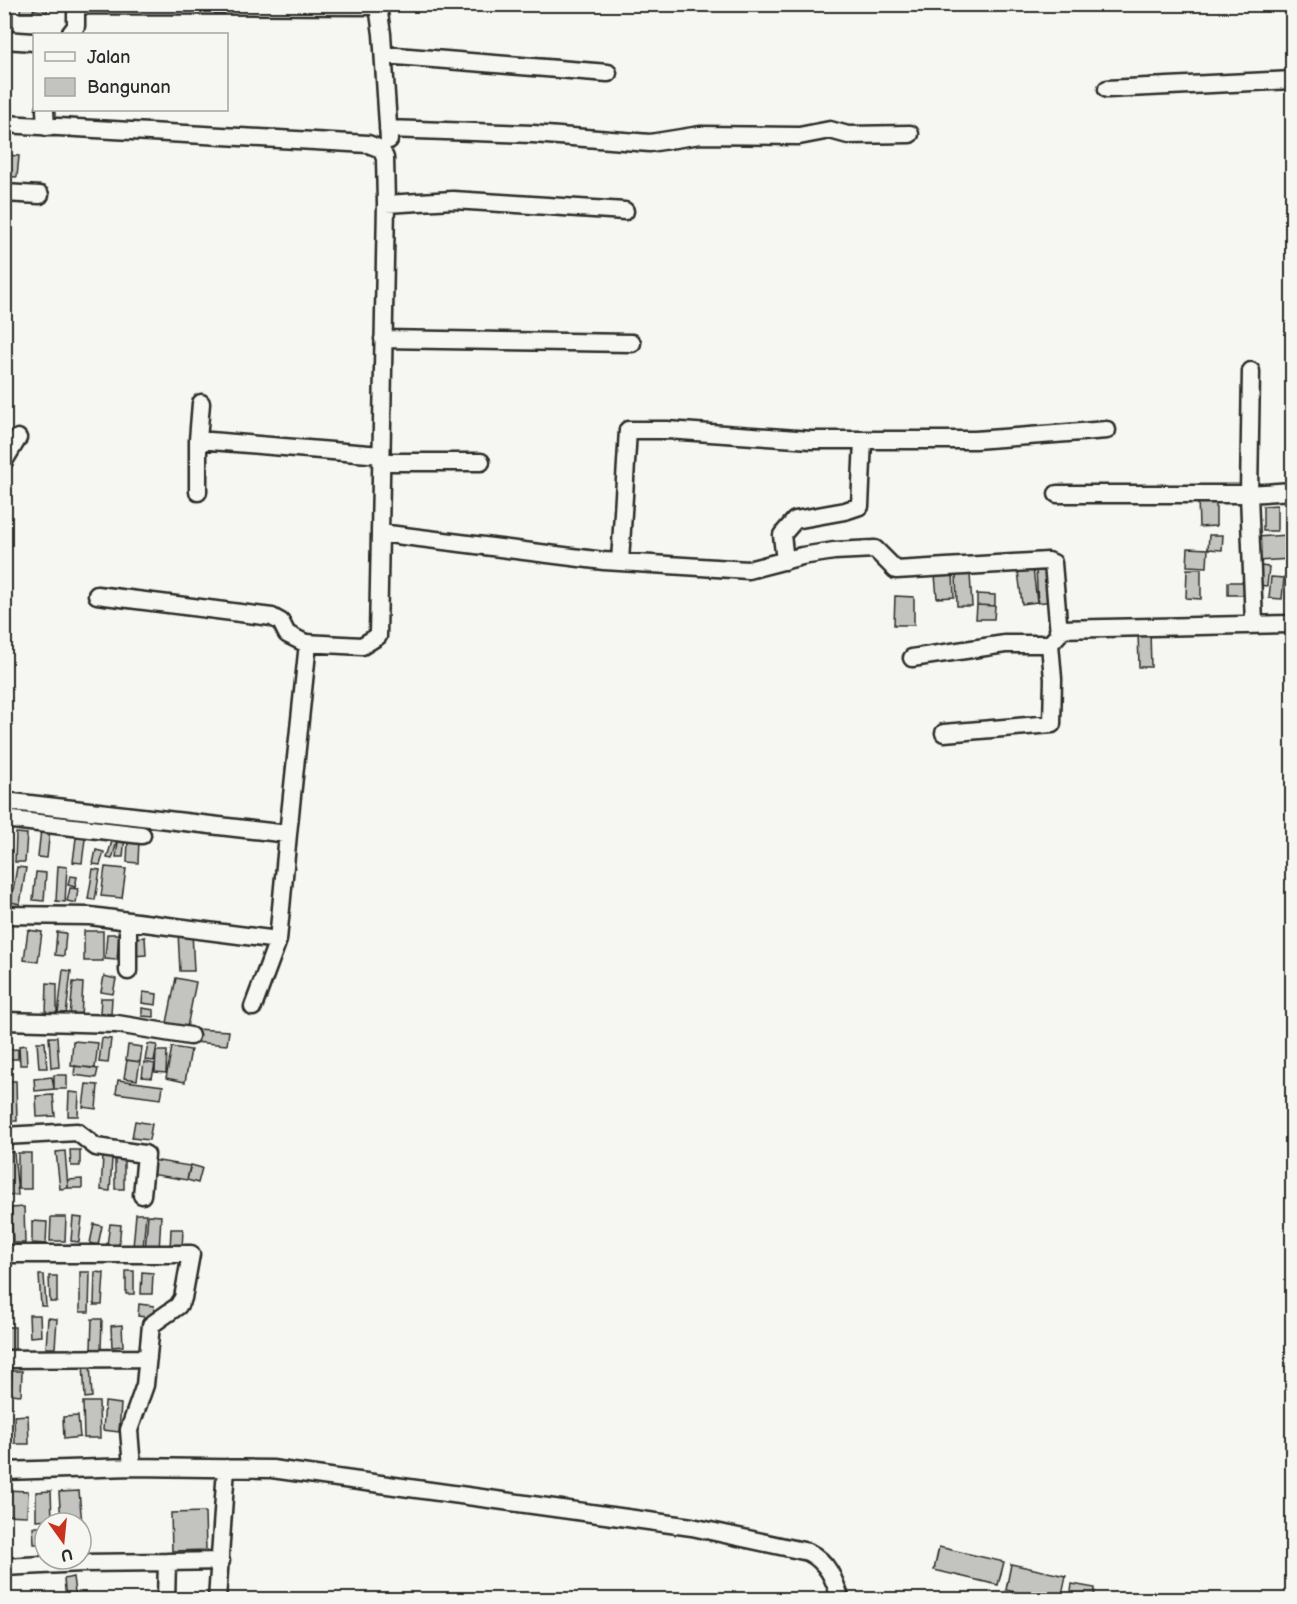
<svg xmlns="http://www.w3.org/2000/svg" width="1297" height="1604" viewBox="0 0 1297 1604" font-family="'Balsamiq Sans',sans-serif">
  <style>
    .building { fill: #c3c3c0; stroke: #2b2b2b; stroke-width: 1.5 }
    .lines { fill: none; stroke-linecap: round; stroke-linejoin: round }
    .minor-casing { stroke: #2b2b2b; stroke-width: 21 }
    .minor { stroke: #f6f6f2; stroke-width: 16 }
  </style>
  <rect width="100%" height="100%" fill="#f6f6f2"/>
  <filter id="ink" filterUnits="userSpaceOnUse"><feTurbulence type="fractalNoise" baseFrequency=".0167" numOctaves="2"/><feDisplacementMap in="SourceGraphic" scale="12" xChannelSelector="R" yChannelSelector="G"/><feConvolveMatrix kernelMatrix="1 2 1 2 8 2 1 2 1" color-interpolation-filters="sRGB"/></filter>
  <g filter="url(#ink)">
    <path class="building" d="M 4,4 L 13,4 L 12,12 L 4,12 Z
      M 21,4 L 34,4 L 33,13 L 20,13 Z
      M 35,4 L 48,4 L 47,12 L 34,10 Z
      M 4,14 L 13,14 L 13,31 L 4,30 Z
      M 4,155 L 19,156 L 17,177 L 4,176 Z
      M 1216,496 L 1216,526 L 1199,527 L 1198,497 Z
      M 1277,505 L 1277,531 L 1263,531 L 1263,506 Z
      M 1209,535 L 1223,535 L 1222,550 L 1208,549 Z
      M 1289,535 L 1290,559 L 1257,561 L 1256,537 Z
      M 1188,548 L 1208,549 L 1207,567 L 1187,566 Z
      M 1260,566 L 1269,567 L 1267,586 L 1258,585 Z
      M 1049,567 L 1051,601 L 1038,603 L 1036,569 Z
      M 1033,569 L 1037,602 L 1022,604 L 1018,571 Z
      M 1187,569 L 1201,569 L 1201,599 L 1186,598 Z
      M 953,573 L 954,597 L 937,598 L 935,575 Z
      M 970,574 L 972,606 L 957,606 L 956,575 Z
      M 1289,575 L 1292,576 L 1292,600 L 1287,599 Z
      M 1271,577 L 1284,578 L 1282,599 L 1269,598 Z
      M 1228,582 L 1246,582 L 1246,595 L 1228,595 Z
      M 977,594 L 995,595 L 995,606 L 977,605 Z
      M 895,596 L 914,597 L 914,625 L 894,625 Z
      M 977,605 L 995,606 L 994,619 L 976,619 Z
      M 1138,631 L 1150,631 L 1151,667 L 1139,667 Z
      M 41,829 L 50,829 L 47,858 L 38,857 Z
      M 16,833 L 27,834 L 25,862 L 15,862 Z
      M 114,834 L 119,835 L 112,859 L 107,858 Z
      M 119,835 L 125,836 L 123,857 L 116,857 Z
      M 76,838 L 85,839 L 82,863 L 73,862 Z
      M 128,840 L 139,840 L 138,863 L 127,862 Z
      M 96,850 L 104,852 L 100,865 L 93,864 Z
      M 4,865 L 11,865 L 10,898 L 4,899 Z
      M 58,866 L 67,867 L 65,902 L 56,901 Z
      M 17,867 L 26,868 L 20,904 L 11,902 Z
      M 105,867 L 126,869 L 122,898 L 101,896 Z
      M 93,869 L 100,870 L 95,900 L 88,899 Z
      M 36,872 L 46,873 L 44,901 L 33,900 Z
      M 70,876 L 77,877 L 75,887 L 68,885 Z
      M 70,888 L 78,889 L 76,903 L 67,901 Z
      M 28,930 L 42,932 L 38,962 L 24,960 Z
      M 4,931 L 8,931 L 6,969 L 4,968 Z
      M 84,931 L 103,931 L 103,961 L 84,961 Z
      M 57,932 L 66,933 L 64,956 L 55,955 Z
      M 178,932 L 192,932 L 194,971 L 180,971 Z
      M 107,934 L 119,934 L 117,960 L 105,959 Z
      M 145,937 L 146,955 L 132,956 L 132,938 Z
      M 63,970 L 71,971 L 66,1015 L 58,1014 Z
      M 104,976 L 116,979 L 113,994 L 101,992 Z
      M 176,978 L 196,982 L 187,1027 L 167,1023 Z
      M 73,982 L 83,983 L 81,1017 L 70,1016 Z
      M 47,983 L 57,984 L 57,1014 L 46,1014 Z
      M 143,992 L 157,994 L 156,1005 L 142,1003 Z
      M 101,998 L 112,998 L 111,1014 L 100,1013 Z
      M 142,1008 L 154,1010 L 154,1017 L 142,1016 Z
      M 195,1029 L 229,1031 L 227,1045 L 194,1042 Z
      M 49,1037 L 57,1037 L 59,1067 L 51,1068 Z
      M 102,1038 L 111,1039 L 108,1063 L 99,1062 Z
      M 73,1041 L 98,1043 L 95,1068 L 71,1066 Z
      M 37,1042 L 45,1042 L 47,1068 L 39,1068 Z
      M 148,1044 L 157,1045 L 154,1061 L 145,1060 Z
      M 26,1045 L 27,1065 L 20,1065 L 19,1046 Z
      M 128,1045 L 142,1047 L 140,1062 L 126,1060 Z
      M 172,1047 L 191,1050 L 185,1082 L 166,1078 Z
      M 18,1049 L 18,1059 L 6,1059 L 6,1050 Z
      M 156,1051 L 167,1051 L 166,1073 L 155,1072 Z
      M 127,1060 L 140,1062 L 137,1080 L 124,1078 Z
      M 144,1062 L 155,1064 L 152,1078 L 142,1077 Z
      M 75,1066 L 98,1069 L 96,1078 L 74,1075 Z
      M 54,1075 L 67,1075 L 67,1089 L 54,1089 Z
      M 52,1077 L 54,1089 L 35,1091 L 34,1079 Z
      M 118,1080 L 163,1086 L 161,1099 L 116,1093 Z
      M 4,1081 L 16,1081 L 17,1121 L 4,1121 Z
      M 86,1084 L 98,1085 L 96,1109 L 83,1107 Z
      M 69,1092 L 79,1093 L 78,1116 L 68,1116 Z
      M 53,1095 L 55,1116 L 37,1117 L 36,1096 Z
      M 135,1121 L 152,1124 L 149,1140 L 132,1138 Z
      M 70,1150 L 80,1150 L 80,1166 L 71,1166 Z
      M 65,1151 L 68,1188 L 60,1189 L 56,1152 Z
      M 4,1152 L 14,1152 L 18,1195 L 8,1196 Z
      M 18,1153 L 31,1153 L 31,1189 L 18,1189 Z
      M 103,1157 L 112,1158 L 110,1191 L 101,1190 Z
      M 115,1158 L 124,1158 L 124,1189 L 115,1189 Z
      M 152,1160 L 190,1166 L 187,1180 L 150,1174 Z
      M 191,1165 L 202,1168 L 198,1183 L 187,1180 Z
      M 82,1179 L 82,1188 L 68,1188 L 68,1180 Z
      M 24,1207 L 25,1243 L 13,1243 L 11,1208 Z
      M 136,1214 L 146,1214 L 143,1248 L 133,1247 Z
      M 148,1215 L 161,1216 L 159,1251 L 145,1250 Z
      M 51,1217 L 66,1217 L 65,1241 L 50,1241 Z
      M 73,1217 L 82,1218 L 79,1242 L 71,1241 Z
      M 32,1221 L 47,1222 L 46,1244 L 32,1243 Z
      M 94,1224 L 102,1226 L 98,1245 L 90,1243 Z
      M 110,1224 L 121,1225 L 119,1246 L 107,1245 Z
      M 171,1229 L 183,1229 L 182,1250 L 170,1250 Z
      M 126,1271 L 134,1271 L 134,1294 L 126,1294 Z
      M 80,1272 L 90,1272 L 89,1312 L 80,1312 Z
      M 95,1272 L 104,1273 L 102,1305 L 94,1305 Z
      M 142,1272 L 153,1273 L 152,1294 L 141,1294 Z
      M 39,1275 L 44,1275 L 46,1306 L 41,1306 Z
      M 49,1276 L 57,1276 L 57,1302 L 50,1302 Z
      M 139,1304 L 154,1306 L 153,1318 L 138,1316 Z
      M 29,1315 L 40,1315 L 41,1336 L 30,1337 Z
      M 48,1318 L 57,1319 L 55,1348 L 46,1348 Z
      M 92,1319 L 102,1319 L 101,1350 L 91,1349 Z
      M 122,1325 L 123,1346 L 112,1347 L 111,1326 Z
      M 4,1327 L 15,1327 L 15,1353 L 4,1353 Z
      M 83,1363 L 90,1363 L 92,1397 L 85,1398 Z
      M 12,1371 L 22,1371 L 21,1395 L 11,1394 Z
      M 83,1402 L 99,1402 L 100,1438 L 84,1438 Z
      M 105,1402 L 121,1404 L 119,1432 L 103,1430 Z
      M 28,1415 L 29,1444 L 15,1444 L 14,1416 Z
      M 78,1416 L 80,1437 L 64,1439 L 63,1417 Z
      M 5,1490 L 28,1491 L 27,1516 L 4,1515 Z
      M 51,1491 L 52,1519 L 36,1520 L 36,1492 Z
      M 79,1491 L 82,1524 L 61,1523 L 59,1492 Z
      M 205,1512 L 206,1550 L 172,1551 L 171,1513 Z
      M 33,1527 L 42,1527 L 43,1544 L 34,1544 Z
      M 939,1547 L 1004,1562 L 998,1585 L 934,1570 Z
      M 1011,1564 L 1066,1576 L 1061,1600 L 1052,1600 L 1006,1590 Z
      M 73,1577 L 76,1600 L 66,1600 L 64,1579 Z
      M 1072,1584 L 1095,1588 L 1094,1600 L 1070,1600 Z"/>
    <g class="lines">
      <defs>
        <path id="minor" d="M 76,5 L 378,6 L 382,34 L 389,140
          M 70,34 L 76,26 L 76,4
          M 4,40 L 34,42
          M 384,55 L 608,73
          M 1107,89 L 1292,80
          M 45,110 L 46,127
          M 4,124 L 368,144 L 381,149 L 385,158 L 386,204 L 380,533
          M 388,129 L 533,134 L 650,143 L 700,135 L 799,136 L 830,130 L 848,135 L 910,134
          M 4,193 L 40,195
          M 386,204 L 453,200 L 625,211
          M 383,339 L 632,343
          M 1251,371 L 1249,494 L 1254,624
          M 198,440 L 201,403
          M 4,461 L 18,438
          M 381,462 L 481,462
          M 198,492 L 198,440 L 381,455
          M 1057,494 L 1249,494 L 1292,491
          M 785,561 L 782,535 L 795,520 L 845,511 L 860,506 L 863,440
          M 620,562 L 628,430 L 667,430 L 811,440 L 975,440 L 1107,430
          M 97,595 L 272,617 L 281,622 L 287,634 L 305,643 L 362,646 L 378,636 L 380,533 L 604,561 L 748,570 L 802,556 L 834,551 L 875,549 L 896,570 L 1048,561 L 1053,563 L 1059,634 L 1050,644 L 1005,644 L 912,658
          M 1058,629 L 1292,624
          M 944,733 L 1052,724 L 1053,679 L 1050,644
          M 4,801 L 288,834 L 278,940 L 253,1007
          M 4,819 L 142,835
          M 288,834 L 308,643
          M 4,915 L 90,916 L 278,940
          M 128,921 L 128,971
          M 4,1021 L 117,1024 L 190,1036
          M 4,1136 L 77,1132 L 96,1147 L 144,1154 L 146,1155 L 142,1195
          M 4,1254 L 191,1254 L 183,1298 L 178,1306 L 151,1325 L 145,1385 L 129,1430 L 132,1467
          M 4,1359 L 148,1358
          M 4,1471 L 132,1467 L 272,1469 L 692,1527 L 808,1552 C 828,1562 834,1579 841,1600
          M 167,1562 L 221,1561
          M 4,1567 L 82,1563 L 167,1562 L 166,1600
          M 217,1600 L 226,1468"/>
      </defs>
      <use href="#minor" class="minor-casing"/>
      <use href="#minor" class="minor"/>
    </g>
  </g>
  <rect width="1297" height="1604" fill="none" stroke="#f6f6f2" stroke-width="24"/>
  <rect x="12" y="12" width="1273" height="1580" fill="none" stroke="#2b2b2b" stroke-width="2" filter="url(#ink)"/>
  <rect x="33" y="33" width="195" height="78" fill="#f6f6f2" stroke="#a5a5a2" stroke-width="1.5"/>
  <rect x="45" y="52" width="30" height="9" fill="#f6f6f2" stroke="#a5a5a2" stroke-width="1.5"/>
  <text x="87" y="63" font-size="18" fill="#2b2b2b">Jalan</text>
  <rect x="45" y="78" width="30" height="18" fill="#c3c3c0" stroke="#a5a5a2" stroke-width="1.5"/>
  <text x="87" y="93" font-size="18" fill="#2b2b2b">Bangunan</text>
  <g transform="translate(63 1541) rotate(165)"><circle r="28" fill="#f6f6f2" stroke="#a5a5a2" stroke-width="1.5"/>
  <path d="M0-4.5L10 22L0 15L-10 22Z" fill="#c8321e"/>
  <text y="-9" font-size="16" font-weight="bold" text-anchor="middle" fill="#2b2b2b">U</text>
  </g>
</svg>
